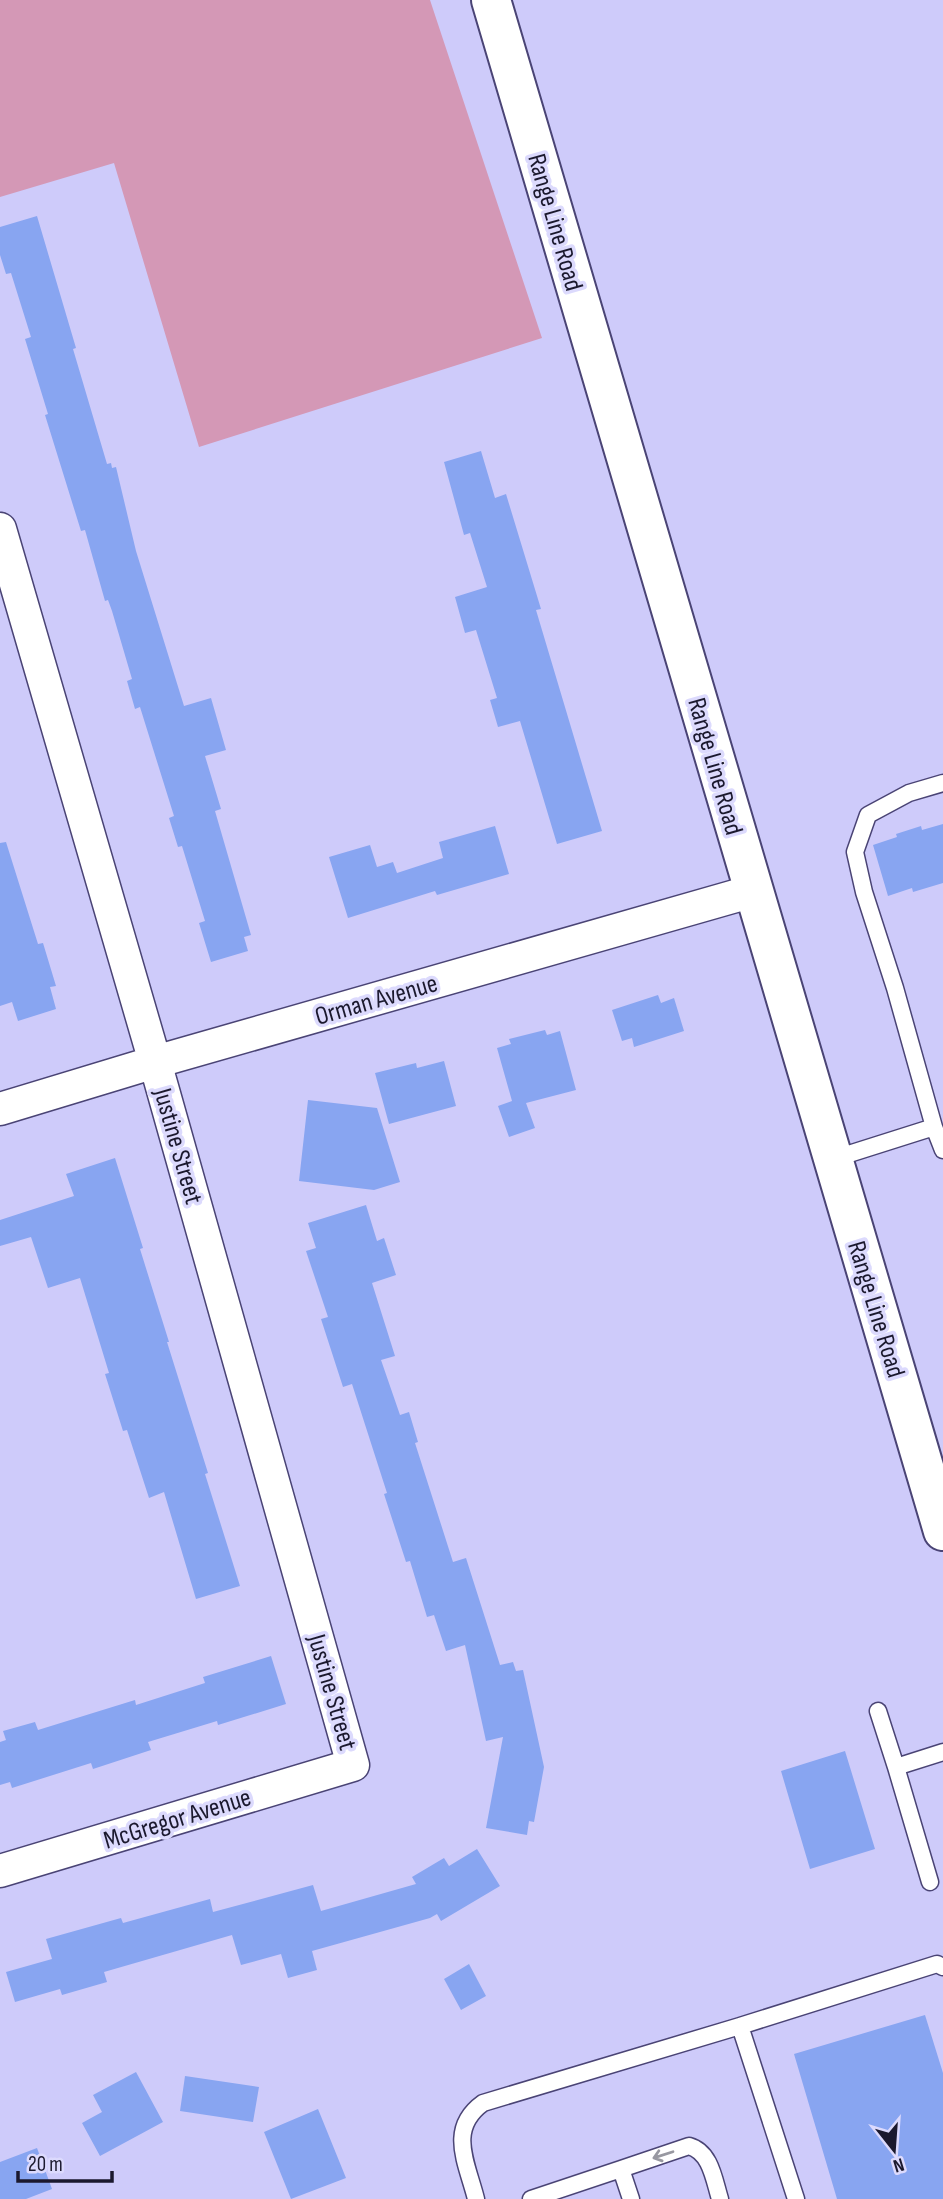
<svg xmlns="http://www.w3.org/2000/svg" width="943" height="2199" viewBox="0 0 943 2199" font-family="'Sofia Sans Condensed',sans-serif">
  <style>
    .green { fill: #d498b6 }
    .building { fill: #88a5f1 }
    .lines { fill: none; stroke-linecap: round; stroke-linejoin: round }
    .service-casing { stroke: #4a4475; stroke-width: 19 }
    .minor-casing { stroke: #4a4475; stroke-width: 35 }
    .secondary-casing { stroke: #4a4475; stroke-width: 42 }
    .service { stroke: #fff; stroke-width: 16 }
    .minor { stroke: #fff; stroke-width: 32 }
    .secondary { stroke: #fff; stroke-width: 38 }
    .oneway { stroke: #9898a1 }
    .labels { text-anchor: middle; stroke-width: 7; stroke-linejoin: round; paint-order: stroke }
    .street-label { font-size: 26px; fill: #1b192e; stroke: #dcdafd }
  </style>
  <rect width="100%" height="100%" fill="#cecbfa"/>
  <path class="green" d="M 0,0 L 430,0 L 542,338 L 199,447 L 114,163 L 0,197 Z"/>
  <path class="building" d="M 37,216 L 76,348 L 73,349 L 107,464 L 111,463 L 112,468 L 116,467 L 136,551 L 184,706 L 211,698 L 226,750 L 205,756 L 221,809 L 215,811 L 251,935 L 244,937 L 248,951 L 211,962 L 199,923 L 205,921 L 182,846 L 178,847 L 169,818 L 174,816 L 140,707 L 135,709 L 127,681 L 132,679 L 112,611 L 108,600 L 105,601 L 85,530 L 81,531 L 45,415 L 48,414 L 25,339 L 31,337 L 11,273 L 6,274 L 0,255 L 0,227 Z
    M 481,451 L 495,498 L 506,494 L 541,609 L 536,610 L 602,831 L 557,844 L 520,721 L 498,727 L 490,700 L 497,698 L 476,630 L 465,633 L 455,597 L 487,587 L 470,533 L 464,535 L 444,462 Z
    M 943,824 L 943,883 L 913,892 L 912,888 L 888,896 L 873,845 L 897,837 L 896,834 L 921,826 L 922,830 Z
    M 495,826 L 509,874 L 437,895 L 435,891 L 348,918 L 329,857 L 370,845 L 377,867 L 393,862 L 397,873 L 443,858 L 439,842 Z
    M 6,842 L 38,944 L 43,943 L 56,986 L 50,987 L 56,1009 L 18,1021 L 12,1002 L 0,1006 L 0,843 Z
    M 658,995 L 661,1003 L 674,998 L 684,1031 L 634,1047 L 632,1038 L 622,1041 L 612,1010 Z
    M 545,1030 L 547,1035 L 560,1031 L 576,1090 L 526,1103 L 535,1128 L 509,1137 L 498,1106 L 512,1101 L 497,1048 L 511,1044 L 509,1039 Z
    M 444,1061 L 456,1106 L 389,1124 L 375,1073 L 416,1063 L 417,1068 Z
    M 308,1100 L 377,1108 L 400,1182 L 374,1190 L 299,1181 Z
    M 115,1158 L 143,1248 L 140,1249 L 169,1342 L 167,1342 L 208,1473 L 205,1474 L 240,1586 L 196,1599 L 164,1492 L 149,1498 L 127,1430 L 123,1431 L 105,1374 L 109,1373 L 80,1278 L 48,1288 L 31,1237 L 0,1246 L 0,1220 L 74,1196 L 66,1174 Z
    M 366,1205 L 377,1241 L 384,1238 L 396,1275 L 372,1283 L 395,1356 L 381,1360 L 400,1415 L 409,1412 L 418,1442 L 415,1443 L 453,1562 L 466,1558 L 500,1665 L 513,1662 L 516,1671 L 523,1670 L 544,1767 L 534,1822 L 529,1821 L 527,1835 L 486,1828 L 503,1737 L 486,1741 L 465,1645 L 446,1651 L 434,1615 L 427,1617 L 410,1561 L 406,1562 L 384,1494 L 387,1493 L 352,1384 L 343,1387 L 321,1319 L 328,1317 L 306,1251 L 316,1248 L 308,1223 Z
    M 271,1656 L 286,1704 L 218,1725 L 217,1721 L 148,1742 L 151,1750 L 93,1769 L 91,1763 L 12,1788 L 10,1782 L 0,1785 L 0,1742 L 6,1740 L 3,1731 L 35,1722 L 38,1730 L 135,1700 L 136,1705 L 205,1683 L 203,1677 Z
    M 845,1751 L 875,1849 L 810,1869 L 781,1771 Z
    M 477,1849 L 500,1886 L 441,1921 L 437,1914 L 430,1918 L 312,1951 L 317,1970 L 288,1978 L 281,1954 L 241,1965 L 232,1935 L 104,1972 L 107,1982 L 62,1995 L 60,1989 L 15,2002 L 6,1972 L 52,1959 L 46,1939 L 121,1918 L 123,1923 L 210,1899 L 213,1912 L 313,1885 L 321,1911 L 416,1884 L 412,1877 L 444,1858 L 449,1866 Z
    M 469,1964 L 486,1996 L 461,2010 L 444,1979 Z
    M 925,2015 L 943,2073 L 943,2199 L 837,2199 L 794,2054 Z
    M 136,2072 L 163,2122 L 100,2156 L 82,2123 L 102,2112 L 93,2095 Z
    M 185,2076 L 259,2087 L 253,2122 L 180,2111 Z
    M 318,2109 L 346,2178 L 291,2199 L 264,2132 Z
    M 37,2148 L 52,2189 L 26,2199 L 0,2199 L 0,2162 Z"/>
  <g class="lines">
    <defs>
      <path id="service" d="M 934,1127 L 895,988 L 864,892 L 855,852 L 868,815 L 909,793 L 943,783
        M 833,1159 L 934,1127 L 943,1150
        M 878,1711 L 896,1767 L 943,1752
        M 896,1767 L 930,1882
        M 740,2026 L 937,1964 L 943,1967
        M 621,2169 L 689,2146 C 711,2152 714,2180 720,2199
        M 476,2199 C 467,2163 447,2129 483,2103 L 740,2026 L 796,2199
        M 531,2199 L 621,2169 L 631,2199"/>
      <path id="minor" d="M 0,529 L 155,1062 L 353,1765 L 0,1871
        M 0,1109 L 155,1062 L 753,891"/>
      <path id="secondary" d="M 491,0 L 943,1531"/>
    </defs>
    <use href="#service" class="service-casing"/>
    <use href="#minor" class="minor-casing"/>
    <use href="#secondary" class="secondary-casing"/>
    <use href="#service" class="service"/>
    <use href="#minor" class="minor"/>
    <use href="#secondary" class="secondary"/>
  </g>
  <defs><path id="oneway-shaft" d="M-6 0H5M1.5-3L5.5 0L1.5 3" fill="none" stroke-width="1.6" stroke-linecap="round" stroke-linejoin="round" transform="scale(1.75)"/></defs>
  <use class="oneway" href="#oneway-shaft" transform="translate(663 2155) rotate(162)"/>
  <g class="labels">
    <g class="street-label">
      <text transform="translate(556 222) rotate(74)" y="9">Range Line Road</text>
      <text transform="translate(716 766) rotate(74)" y="9">Range Line Road</text>
      <text transform="translate(376 999) rotate(-16)" y="9">Orman Avenue</text>
      <text transform="translate(179 1146) rotate(74)" y="9">Justine Street</text>
      <text transform="translate(877 1309) rotate(73)" y="9">Range Line Road</text>
      <text transform="translate(333 1692) rotate(74)" y="9">Justine Street</text>
      <text transform="translate(177 1818) rotate(-17)" y="9">McGregor Avenue</text>
    </g>
  </g>
  <g transform="translate(894 2150) rotate(163)" stroke="#dcdafd" stroke-width="5" paint-order="stroke">
  <path d="M0-5L12 26L0 18L-12 26Z" fill="#1b192e"/>
  <text y="-10" font-size="19" font-weight="bold" text-anchor="middle" fill="#1b192e">N</text>
  </g>
  <path d="M18 2171v10h94v-10" fill="none" stroke="#1b192e" stroke-width="3.5"/>
  <text x="28" y="2171" font-size="21" fill="#1b192e" stroke="#dcdafd" stroke-width="5" paint-order="stroke">20 m</text>
</svg>
